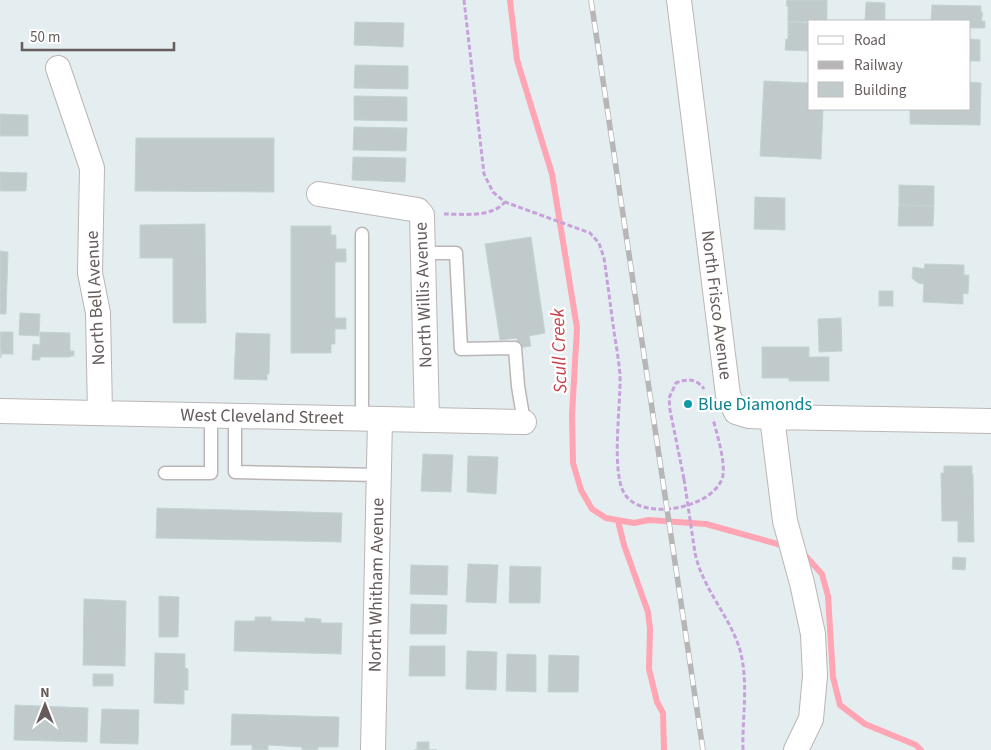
<svg xmlns="http://www.w3.org/2000/svg" width="991" height="750" viewBox="0 0 991 750" font-family="'Source Sans 3',sans-serif">
  <style>
    .lines { fill: none; stroke-linecap: round; stroke-linejoin: round }
    .stream { stroke: #ffa5b3; stroke-width: 6 }
    .building { fill: #c1cacb; stroke: #c2d3d5 }
    .service-casing { stroke: #bcb5b5; stroke-width: 15 }
    .minor-casing { stroke: #bcb5b5; stroke-width: 26 }
    .path { stroke: #c8a1dc; stroke-width: 3; stroke-dasharray: 5 2.5; stroke-linecap: butt }
    .service { stroke: #fff; stroke-width: 12 }
    .minor { stroke: #fff; stroke-width: 24 }
    .rail-casing { stroke: #b7b5b5; stroke-width: 5.5 }
    .rail { stroke: #fff; stroke-width: 4; stroke-dasharray: 11; stroke-linecap: butt }
    .path-bridge { stroke: #c8a1dc; stroke-width: 3; stroke-dasharray: 5 2.5; stroke-linecap: butt }
    .culture-dot { fill: #0f9aa8; stroke: #fff; stroke-width: 2 }
    .labels { text-anchor: middle; stroke-width: 4.5; stroke-linejoin: round; paint-order: stroke }
    .street-label { font-size: 18px; fill: #665c5c; stroke: #fff }
    .culture-label { font-size: 18px; fill: #0d838f; stroke: #fff; text-anchor: start }
    .water-label { font-size: 19px; font-style: italic; fill: #cb3f4b; stroke: #fff }
  </style>
  <rect width="100%" height="100%" fill="#e4eef0"/>
  <g class="lines">
    <path class="stream" d="M 510,0 L 517,60 L 552,174 L 577,328 L 572,415 L 573,463 L 581,490 L 592,509 L 606,518 L 634,523 L 649,520 L 706,524 L 781,545
      M 618,521 L 624,545 L 648,612 L 650,629 L 649,669 L 657,702 L 663,713 L 664,750
      M 802,552 L 822,574 L 828,596 L 833,677 L 840,705 L 865,724 L 916,745 L 921,750"/>
  </g>
  <path class="building" d="M 787,0 L 827,0 L 827,21 L 788,22 L 788,6 L 786,6 Z
    M 866,2 L 885,3 L 885,21 L 865,21 Z
    M 932,5 L 981,6 L 981,12 L 983,13 L 981,21 L 985,21 L 985,28 L 970,28 L 970,21 L 931,21 Z
    M 355,22 L 404,23 L 403,47 L 354,45 Z
    M 788,22 L 810,23 L 810,51 L 785,50 L 786,39 L 788,39 Z
    M 970,39 L 980,40 L 980,61 L 970,61 Z
    M 355,65 L 408,66 L 408,89 L 354,88 Z
    M 764,81 L 809,83 L 810,109 L 823,109 L 821,159 L 760,156 Z
    M 970,82 L 981,83 L 980,125 L 910,124 L 910,109 L 970,109 Z
    M 354,96 L 407,97 L 407,121 L 354,120 Z
    M 0,114 L 28,115 L 28,136 L 0,136 Z
    M 354,127 L 407,128 L 406,151 L 353,150 Z
    M 136,138 L 274,138 L 274,192 L 135,191 Z
    M 353,157 L 406,158 L 405,182 L 352,180 Z
    M 0,172 L 27,173 L 26,191 L 0,191 Z
    M 899,185 L 934,186 L 934,206 L 899,205 Z
    M 755,197 L 785,198 L 785,230 L 754,229 Z
    M 899,205 L 934,206 L 933,226 L 898,226 Z
    M 205,224 L 206,323 L 173,323 L 173,258 L 140,258 L 140,225 Z
    M 291,226 L 331,226 L 331,235 L 336,235 L 336,249 L 346,249 L 346,262 L 335,262 L 335,318 L 346,318 L 346,329 L 335,329 L 335,344 L 331,344 L 331,353 L 291,353 Z
    M 531,237 L 545,333 L 529,336 L 531,346 L 518,348 L 517,338 L 500,340 L 485,244 Z
    M 0,251 L 8,252 L 6,314 L 0,314 Z
    M 925,264 L 964,265 L 964,275 L 969,275 L 968,294 L 963,293 L 963,304 L 923,302 L 924,284 L 918,283 L 912,278 L 913,267 L 924,269 Z
    M 879,291 L 893,291 L 893,306 L 879,306 Z
    M 20,313 L 40,314 L 39,336 L 19,335 Z
    M 841,318 L 842,351 L 819,352 L 818,319 Z
    M 0,332 L 13,332 L 13,354 L 1,354 L 1,358 Z
    M 40,332 L 70,333 L 70,351 L 74,351 L 74,356 L 70,356 L 70,357 L 40,357 L 40,360 L 32,360 L 33,344 L 40,345 Z
    M 236,333 L 270,334 L 269,374 L 267,374 L 267,380 L 234,379 Z
    M 762,347 L 809,347 L 809,357 L 829,357 L 829,381 L 789,381 L 789,378 L 762,378 Z
    M 423,454 L 453,455 L 451,492 L 421,491 Z
    M 468,456 L 498,457 L 496,494 L 467,492 Z
    M 944,466 L 972,466 L 972,474 L 973,474 L 974,542 L 958,542 L 958,521 L 942,521 L 941,473 L 944,473 Z
    M 157,508 L 342,513 L 341,542 L 156,538 Z
    M 953,557 L 966,558 L 965,570 L 952,569 Z
    M 468,564 L 498,565 L 496,603 L 466,602 Z
    M 411,565 L 448,566 L 447,595 L 410,594 Z
    M 510,566 L 541,567 L 540,603 L 509,603 Z
    M 159,596 L 179,597 L 178,637 L 159,637 Z
    M 84,599 L 126,601 L 125,666 L 83,665 Z
    M 411,604 L 447,605 L 446,634 L 410,634 Z
    M 255,617 L 271,617 L 271,621 L 305,622 L 305,618 L 321,619 L 321,623 L 342,623 L 341,654 L 234,651 L 235,621 L 255,621 Z
    M 410,646 L 445,646 L 445,676 L 409,676 Z
    M 467,651 L 497,652 L 496,690 L 466,689 Z
    M 155,653 L 185,654 L 185,668 L 188,669 L 188,690 L 184,690 L 184,704 L 154,703 Z
    M 507,654 L 536,655 L 536,692 L 506,691 Z
    M 549,655 L 579,656 L 578,692 L 548,692 Z
    M 93,674 L 113,674 L 113,686 L 93,686 Z
    M 15,705 L 88,708 L 87,742 L 14,740 Z
    M 102,709 L 139,710 L 138,744 L 100,743 Z
    M 232,714 L 339,717 L 338,747 L 318,747 L 318,750 L 302,750 L 302,747 L 268,745 L 268,750 L 252,750 L 252,745 L 231,745 Z
    M 417,742 L 429,742 L 429,750 L 437,750 L 414,750 L 417,749 Z"/>
  <g class="lines">
    <defs>
      <path id="service" d="M 423,253 L 456,253 L 461,349 L 515,348 L 518,386 L 524,422
        M 235,416 L 235,472 L 379,475
        M 362,418 L 362,234
        M 165,473 L 211,473 L 211,416"/>
      <path id="minor" d="M 679,0 L 728,395 L 736,412 L 749,416 L 772,417 L 991,421
        M 58,68 L 92,168 L 90,273 L 98,313 L 100,413
        M 319,194 L 418,210 L 422,215 L 427,420
        M 0,411 L 524,422
        M 772,417 L 785,521 L 802,583 L 813,634 L 815,676 L 811,719 L 796,750
        M 373,750 L 380,419"/>
    </defs>
    <use href="#service" class="service-casing"/>
    <use href="#minor" class="minor-casing"/>
    <path class="path" d="M 464,0 L 484,174 L 493,192 L 505,202 L 590,233 L 599,243 L 604,258 C 608,285 611,311 615,338 C 617,350 619,363 620,375 C 621,404 611,470 624,493 C 641,523 717,508 723,475 C 725,460 717,434 713,419
      M 444,214 C 463,214 491,218 505,202
      M 684,479 L 670,410 L 669,398 L 676,383 C 688,378 697,379 704,389
      M 695,553 C 703,590 730,616 740,650 C 749,684 742,716 743,750"/>
    <use href="#service" class="service"/>
    <use href="#minor" class="minor"/>
    <defs>
      <path id="rail" d="M 591,0 L 703,750"/>
    </defs>
    <use href="#rail" class="rail-casing"/>
    <use href="#rail" class="rail"/>
    <path class="path-bridge" d="M 684,479 L 695,553"/>
  </g>
  <circle class="culture-dot" cx="688" cy="404" r="5"/>
  <g class="labels">
    <g class="street-label">
      <text transform="translate(423 295) rotate(-92)" y="6">North Willis Avenue</text>
      <text transform="translate(95 298) rotate(-93)" y="6">North Bell Avenue</text>
      <text transform="translate(717 305) rotate(83)" y="6">North Frisco Avenue</text>
      <text transform="translate(262 416) rotate(1)" y="6">West Cleveland Street</text>
      <text transform="translate(376 585) rotate(-89)" y="6">North Whitham Avenue</text>
    </g>
    <g class="culture-label">
      <text x="698" y="410">Blue Diamonds</text>
    </g>
    <g class="water-label">
      <text transform="translate(558 351) rotate(-92)" y="7">Scull Creek</text>
    </g>
  </g>
  <rect x="808" y="20" width="162" height="90" fill="#ffffff" stroke="#c2bebe"/>
  <rect x="818" y="36" width="25" height="8" fill="#ffffff" stroke="#c2bebe"/>
  <text x="854" y="45" font-size="15" fill="#665c5c">Road</text>
  <rect x="818" y="61" width="25" height="8" fill="#b7b5b5" stroke="#c2bebe"/>
  <text x="854" y="70" font-size="15" fill="#665c5c">Railway</text>
  <rect x="818" y="82" width="25" height="15" fill="#c1cacb" stroke="#c2bebe"/>
  <text x="854" y="95" font-size="15" fill="#665c5c">Building</text>
  <g transform="translate(45 705)" stroke="#ffffff" stroke-width="4" paint-order="stroke">
  <path d="M0-4L9 19L0 12L-9 19Z" fill="#665c5c"/>
  <text y="-8" font-size="14" font-weight="bold" text-anchor="middle" fill="#665c5c">N</text>
  </g>
  <path d="M22 42v8h152v-8" fill="none" stroke="#665c5c" stroke-width="2.5"/>
  <text x="30" y="42" font-size="15" fill="#665c5c" stroke="#ffffff" stroke-width="4" paint-order="stroke">50 m</text>
</svg>
